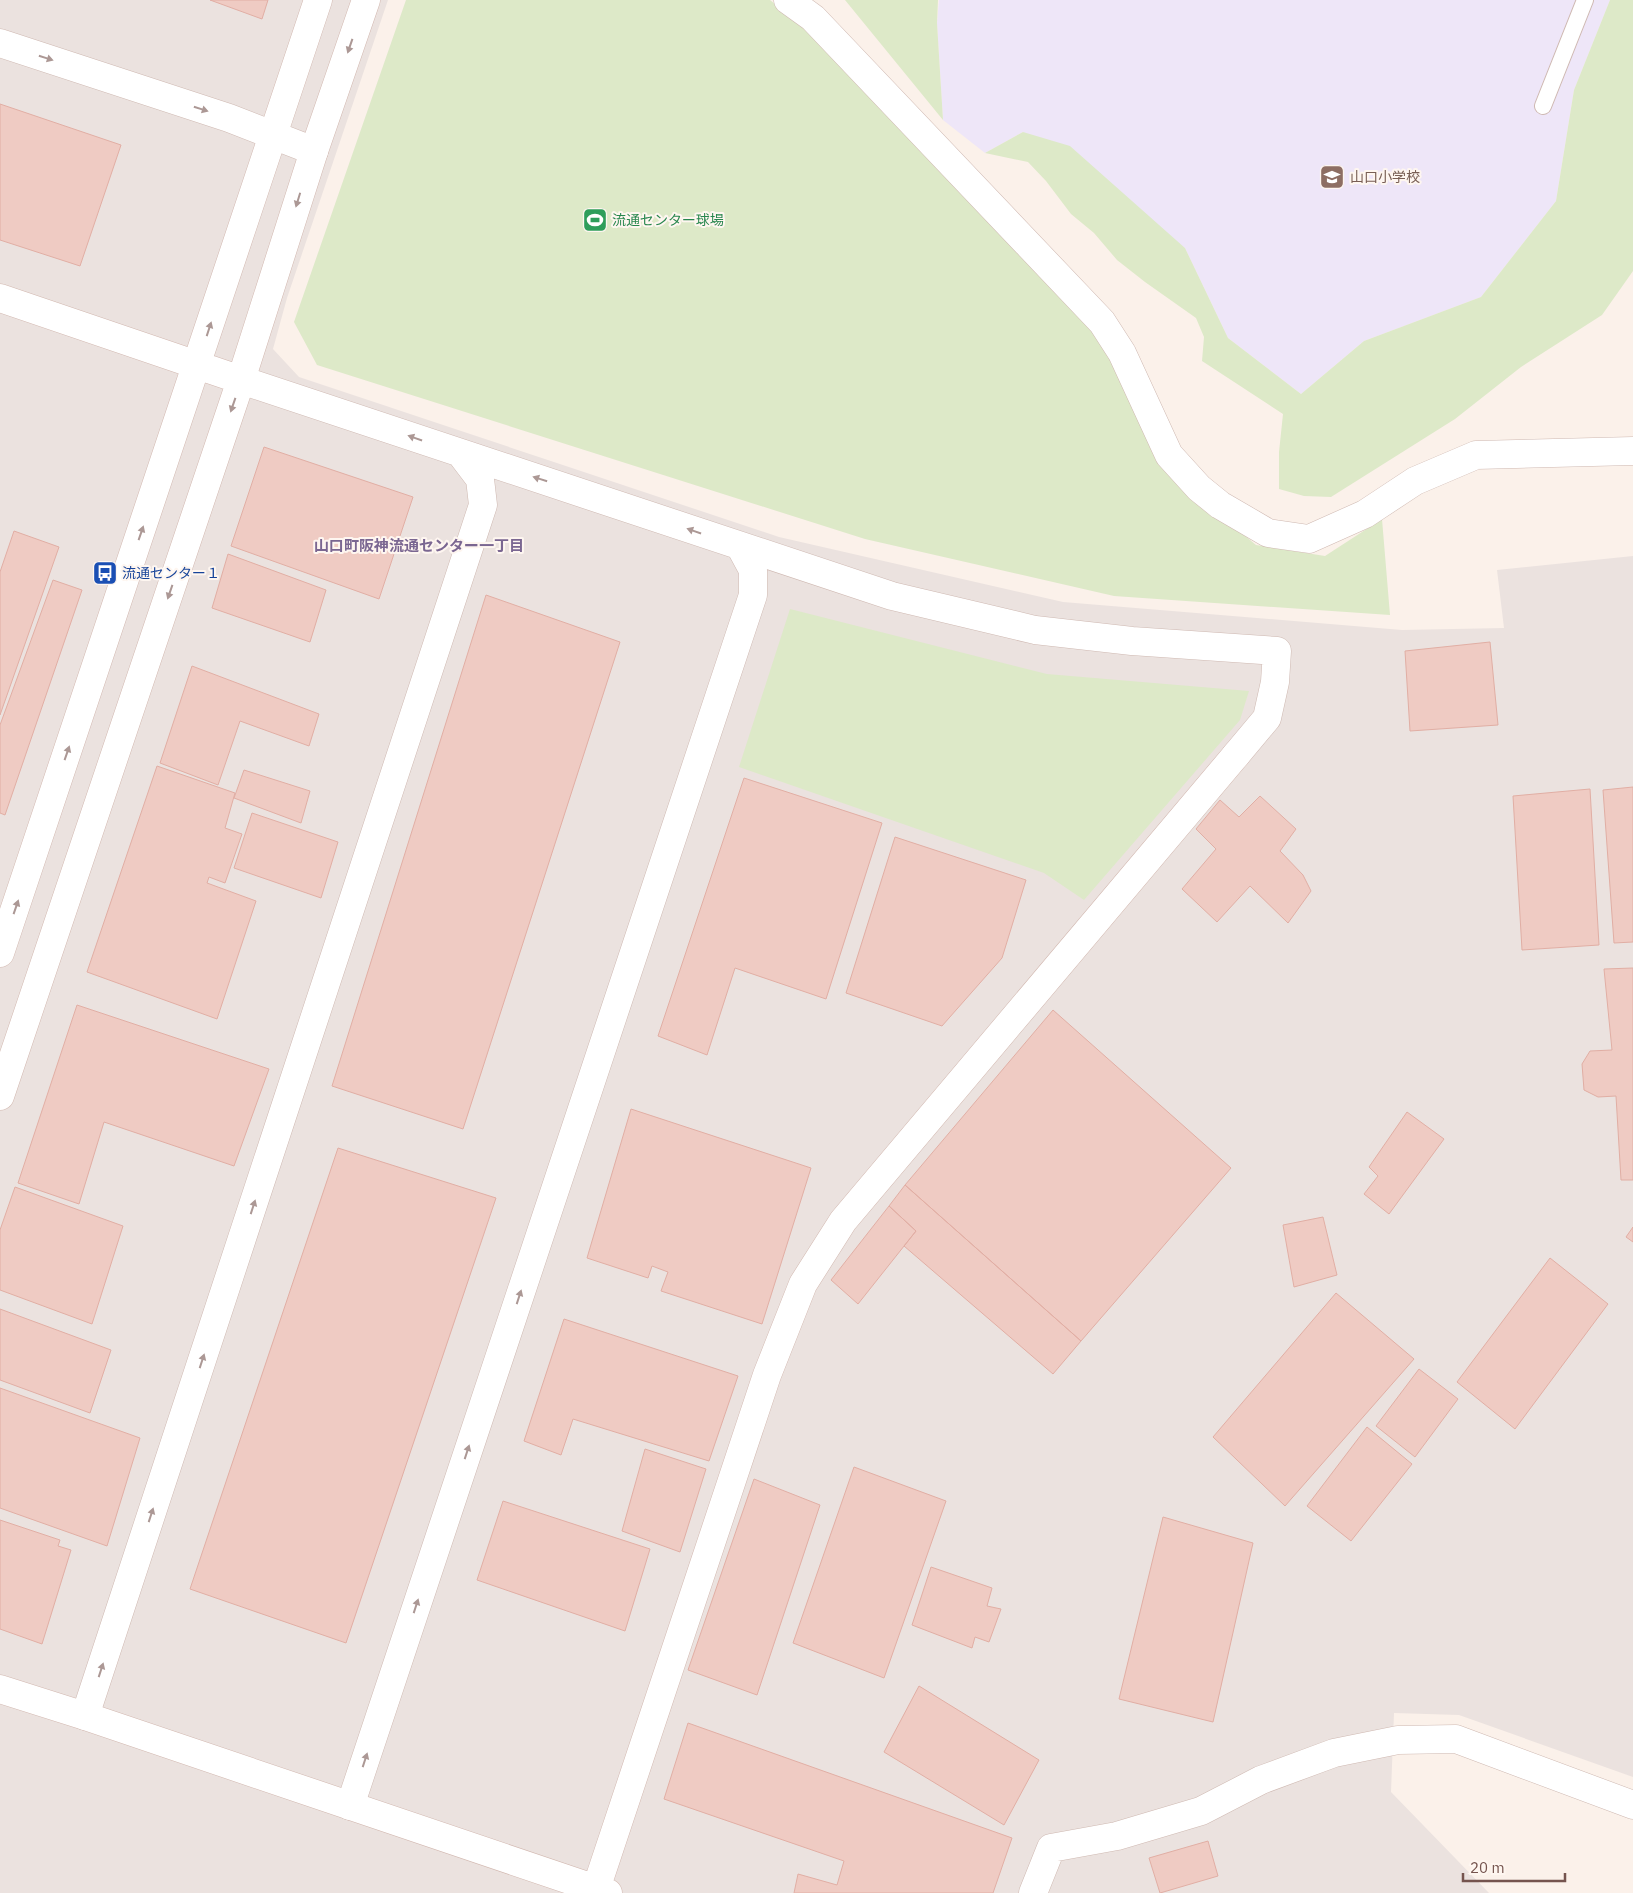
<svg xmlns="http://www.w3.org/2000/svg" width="1633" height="1893" viewBox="0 0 1633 1893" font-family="'IBM Plex Sans','Noto Sans JP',sans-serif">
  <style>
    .industrial { fill: #ebe2df }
    .education { fill: #eee6f8 }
    .green { fill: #dde9c8 }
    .building { fill: #efcbc3; stroke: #e1aea4 }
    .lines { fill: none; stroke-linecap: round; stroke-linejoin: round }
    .lane-casing { stroke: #cfb9b2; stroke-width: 18 }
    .street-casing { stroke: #cfb9b2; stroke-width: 29 }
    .secondary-casing { stroke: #d2b8b0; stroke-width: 29 }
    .lane { stroke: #fff; stroke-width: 16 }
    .street { stroke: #fff; stroke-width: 28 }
    .secondary { stroke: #fff; stroke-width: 28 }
    .oneway { fill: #ac9895 }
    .labels { text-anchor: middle; stroke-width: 4; stroke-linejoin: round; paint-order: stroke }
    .education-label { font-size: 14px; fill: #785e54; stroke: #fef6f0; text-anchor: start }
    .leisure-label { font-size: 14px; fill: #27864d; stroke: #fef6f0; text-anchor: start }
    .transit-label { font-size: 14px; fill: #164399; stroke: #fef6f0; text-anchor: start }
    .neighbourhood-label { font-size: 15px; font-weight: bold; fill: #7a6691; stroke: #fef6f0 }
  </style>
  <rect width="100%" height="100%" fill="#fbf1ea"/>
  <path class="industrial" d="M 0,0 L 388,0 L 287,298 L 273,349 L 299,377 L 779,537 L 1063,602 L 1402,630 L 1504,628 L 1497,570 L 1633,556 L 1633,1777 L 1459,1715 L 1394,1713 L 1391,1792 L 1489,1893 L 0,1893 Z"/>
  <path class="education" d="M 939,0 L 1610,0 L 1574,90 L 1556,201 L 1481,297 L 1364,341 L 1301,394 L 1228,338 L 1185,248 L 1023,132 L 985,153 L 943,120 L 937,23 Z"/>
  <path class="green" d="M 406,0 L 770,0 L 811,33 L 1100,336 L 1160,464 L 1256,545 L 1325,556 L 1382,519 L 1390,615 L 1114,596 L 865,539 L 317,365 L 294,322 Z
    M 845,0 L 938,0 L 937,23 L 943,120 Z
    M 1610,0 L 1633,0 L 1633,271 L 1602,315 L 1521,367 L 1455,419 L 1331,497 L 1304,496 L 1279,489 L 1279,452 L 1283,414 L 1202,361 L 1204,337 L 1196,318 L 1145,282 L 1117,260 L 1094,233 L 1071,214 L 1046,181 L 1028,162 L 985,153 L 1023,132 L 1070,146 L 1185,248 L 1228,338 L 1301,394 L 1364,341 L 1481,297 L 1556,201 L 1574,90 Z
    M 790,609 L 1047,674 L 1249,691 L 1240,720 L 1084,900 L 1044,873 L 739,767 Z"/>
  <path class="building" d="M 210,0 L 268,0 L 262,19 Z
    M 0,104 L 121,145 L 80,266 L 0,240 Z
    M 264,447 L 413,497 L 379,599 L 231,546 Z
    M 14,531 L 59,547 L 0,715 L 0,572 Z
    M 228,554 L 326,590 L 310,642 L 212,608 Z
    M 53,580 L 82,590 L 5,815 L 0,813 L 0,725 Z
    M 486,595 L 620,642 L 463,1129 L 332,1086 Z
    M 1490,642 L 1498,725 L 1410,731 L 1405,651 Z
    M 192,666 L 319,714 L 309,746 L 240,721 L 218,785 L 160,763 Z
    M 157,766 L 235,793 L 225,828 L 242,834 L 225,883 L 209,877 L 207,883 L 256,901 L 217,1019 L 87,972 Z
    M 244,770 L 310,791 L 301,823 L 234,798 Z
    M 744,778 L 882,823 L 826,999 L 735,968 L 707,1055 L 658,1036 Z
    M 1633,787 L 1633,942 L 1614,943 L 1603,790 Z
    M 1590,789 L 1599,945 L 1522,950 L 1513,796 Z
    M 1260,796 L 1296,829 L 1280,851 L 1303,875 L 1311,891 L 1288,923 L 1250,886 L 1217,922 L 1182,889 L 1216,849 L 1196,829 L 1220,800 L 1239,817 Z
    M 252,813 L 338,842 L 321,898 L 234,868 Z
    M 895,837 L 1026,880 L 1002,958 L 942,1026 L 846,993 Z
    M 1633,968 L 1633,1180 L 1621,1180 L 1616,1096 L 1598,1097 L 1584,1090 L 1582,1064 L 1590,1051 L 1612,1050 L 1604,969 Z
    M 77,1005 L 269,1069 L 234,1166 L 104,1122 L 79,1204 L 18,1183 Z
    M 1053,1010 L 1231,1168 L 1081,1341 L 905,1185 Z
    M 631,1109 L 811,1168 L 762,1324 L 661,1291 L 668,1272 L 652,1266 L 648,1278 L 587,1258 Z
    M 1407,1112 L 1444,1139 L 1389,1214 L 1364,1194 L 1378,1176 L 1369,1167 Z
    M 338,1148 L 496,1198 L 346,1643 L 190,1589 Z
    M 905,1185 L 1081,1341 L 1053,1374 L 904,1246 L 916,1231 L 889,1206 Z
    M 15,1187 L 123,1226 L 92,1324 L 0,1290 L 0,1230 Z
    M 889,1206 L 916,1231 L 858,1304 L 831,1280 Z
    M 1323,1217 L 1337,1275 L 1294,1287 L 1283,1225 Z
    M 1633,1227 L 1633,1242 L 1626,1237 Z
    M 1550,1258 L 1608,1304 L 1515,1429 L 1457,1382 Z
    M 1336,1293 L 1414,1359 L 1285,1506 L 1213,1437 Z
    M 0,1309 L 111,1350 L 90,1413 L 0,1380 Z
    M 564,1319 L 738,1376 L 709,1461 L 573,1419 L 561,1455 L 524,1441 Z
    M 1419,1369 L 1458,1399 L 1415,1457 L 1376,1426 Z
    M 0,1388 L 140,1438 L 107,1546 L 0,1508 Z
    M 1367,1427 L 1412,1464 L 1351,1541 L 1307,1506 Z
    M 645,1449 L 706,1469 L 680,1552 L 622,1531 Z
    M 854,1467 L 946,1501 L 884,1678 L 793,1643 Z
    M 754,1479 L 820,1505 L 757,1695 L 688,1670 Z
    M 503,1501 L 650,1549 L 625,1631 L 477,1580 Z
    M 1163,1517 L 1253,1543 L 1213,1722 L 1119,1699 Z
    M 0,1520 L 60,1540 L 58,1546 L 71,1550 L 42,1644 L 0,1629 Z
    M 931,1567 L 992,1588 L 987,1606 L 1001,1609 L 989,1642 L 975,1637 L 972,1648 L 912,1625 Z
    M 919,1686 L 1039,1760 L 1004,1825 L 884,1752 Z
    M 688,1723 L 1012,1838 L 993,1893 L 794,1893 L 798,1874 L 837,1885 L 844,1861 L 664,1799 Z
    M 1208,1841 L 1218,1876 L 1160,1893 L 1149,1858 Z"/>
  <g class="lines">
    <defs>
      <path id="lane" d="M 1543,106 L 1585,0"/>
      <path id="street" d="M 788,0 L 813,18 L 1102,322 L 1122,353 L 1169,455 L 1199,488 L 1220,505 L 1268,533 L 1309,539 L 1365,514 L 1415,481 L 1476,455 L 1633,451
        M 0,43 L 229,118 L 314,151
        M 241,380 L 892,596 L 1035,630 L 1132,641 L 1277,651 L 1275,682 L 1267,718 L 1236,755
        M 85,1716 L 483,505 L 480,479 L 461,454
        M 350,1806 L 753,595 L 753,570 L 740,546
        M 1033,1893 L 1051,1848 L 1117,1836 L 1201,1811 L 1261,1780 L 1334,1753 L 1398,1740 L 1456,1739 L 1633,1805"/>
      <path id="secondary" d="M 0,298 L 241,380
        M 0,953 L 318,0
        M 0,1096 L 241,380 L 314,151 L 366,0
        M 0,1689 L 85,1716 L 608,1893
        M 596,1889 L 767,1375 L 803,1284 L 843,1221 L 1236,755"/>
    </defs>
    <use href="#lane" class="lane-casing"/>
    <use href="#street" class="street-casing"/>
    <use href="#secondary" class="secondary-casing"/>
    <use href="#lane" class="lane"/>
    <use href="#street" class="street"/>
    <use href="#secondary" class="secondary"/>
  </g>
  <defs><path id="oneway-solid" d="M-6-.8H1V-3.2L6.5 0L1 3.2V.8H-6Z" transform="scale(1.25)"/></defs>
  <g class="oneway">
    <use href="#oneway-solid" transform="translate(350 46) rotate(109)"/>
    <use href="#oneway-solid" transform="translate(46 58) rotate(18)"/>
    <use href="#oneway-solid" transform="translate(201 109) rotate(18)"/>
    <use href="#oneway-solid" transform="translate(298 200) rotate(107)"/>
    <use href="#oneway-solid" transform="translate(209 329) rotate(-72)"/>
    <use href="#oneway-solid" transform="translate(233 405) rotate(109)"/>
    <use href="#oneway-solid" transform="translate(415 438) rotate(-161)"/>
    <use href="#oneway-solid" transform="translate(540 479) rotate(-162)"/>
    <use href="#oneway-solid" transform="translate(694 531) rotate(-161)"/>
    <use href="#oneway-solid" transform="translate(141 533) rotate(-71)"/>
    <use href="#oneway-solid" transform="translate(170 592) rotate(109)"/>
    <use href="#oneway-solid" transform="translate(67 753) rotate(-71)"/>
    <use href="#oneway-solid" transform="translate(16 907) rotate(-71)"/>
    <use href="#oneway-solid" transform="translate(253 1207) rotate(-72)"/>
    <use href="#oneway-solid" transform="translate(519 1297) rotate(-72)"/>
    <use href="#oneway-solid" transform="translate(202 1361) rotate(-72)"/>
    <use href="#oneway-solid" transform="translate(467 1452) rotate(-72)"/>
    <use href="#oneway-solid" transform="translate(151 1515) rotate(-72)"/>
    <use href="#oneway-solid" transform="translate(416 1606) rotate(-72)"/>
    <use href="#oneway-solid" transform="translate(101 1670) rotate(-72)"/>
    <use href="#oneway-solid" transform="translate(365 1760) rotate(-72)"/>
  </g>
  <defs>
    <symbol id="school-square" viewBox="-11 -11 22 22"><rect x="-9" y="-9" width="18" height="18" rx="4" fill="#8d6e63" stroke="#fef6f0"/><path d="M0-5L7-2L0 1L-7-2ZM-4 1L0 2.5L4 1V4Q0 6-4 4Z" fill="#fff"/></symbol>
    <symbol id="stadium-square" viewBox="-11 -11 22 22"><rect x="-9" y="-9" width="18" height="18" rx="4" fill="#2e9e5b" stroke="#fef6f0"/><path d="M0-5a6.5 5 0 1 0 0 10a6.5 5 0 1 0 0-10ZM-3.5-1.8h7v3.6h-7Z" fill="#fff"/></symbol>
    <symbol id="bus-square" viewBox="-11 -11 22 22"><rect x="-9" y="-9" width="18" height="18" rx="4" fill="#1a4fb4" stroke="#fef6f0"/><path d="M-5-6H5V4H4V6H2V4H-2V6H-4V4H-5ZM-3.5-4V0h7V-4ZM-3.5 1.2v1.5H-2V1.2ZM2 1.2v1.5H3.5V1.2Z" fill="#fff"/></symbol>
  </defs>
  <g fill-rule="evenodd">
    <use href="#school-square" x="1318" y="163" width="28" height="28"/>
    <use href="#stadium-square" x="581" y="206" width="28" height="28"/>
    <use href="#bus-square" x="91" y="559" width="28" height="28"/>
  </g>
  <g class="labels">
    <g class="education-label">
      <text x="1350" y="182">山口小学校</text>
    </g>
    <g class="leisure-label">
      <text x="612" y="225">流通センター球場</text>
    </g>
    <g class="transit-label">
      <text x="122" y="578">流通センター１</text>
    </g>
    <g class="neighbourhood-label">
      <text x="419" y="551">山口町阪神流通センター一丁目</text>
    </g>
  </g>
  <path d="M1463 1873v8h102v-8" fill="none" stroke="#75544e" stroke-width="2.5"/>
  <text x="1470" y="1873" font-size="15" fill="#75544e" stroke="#fef6f0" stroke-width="4" paint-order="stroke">20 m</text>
</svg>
